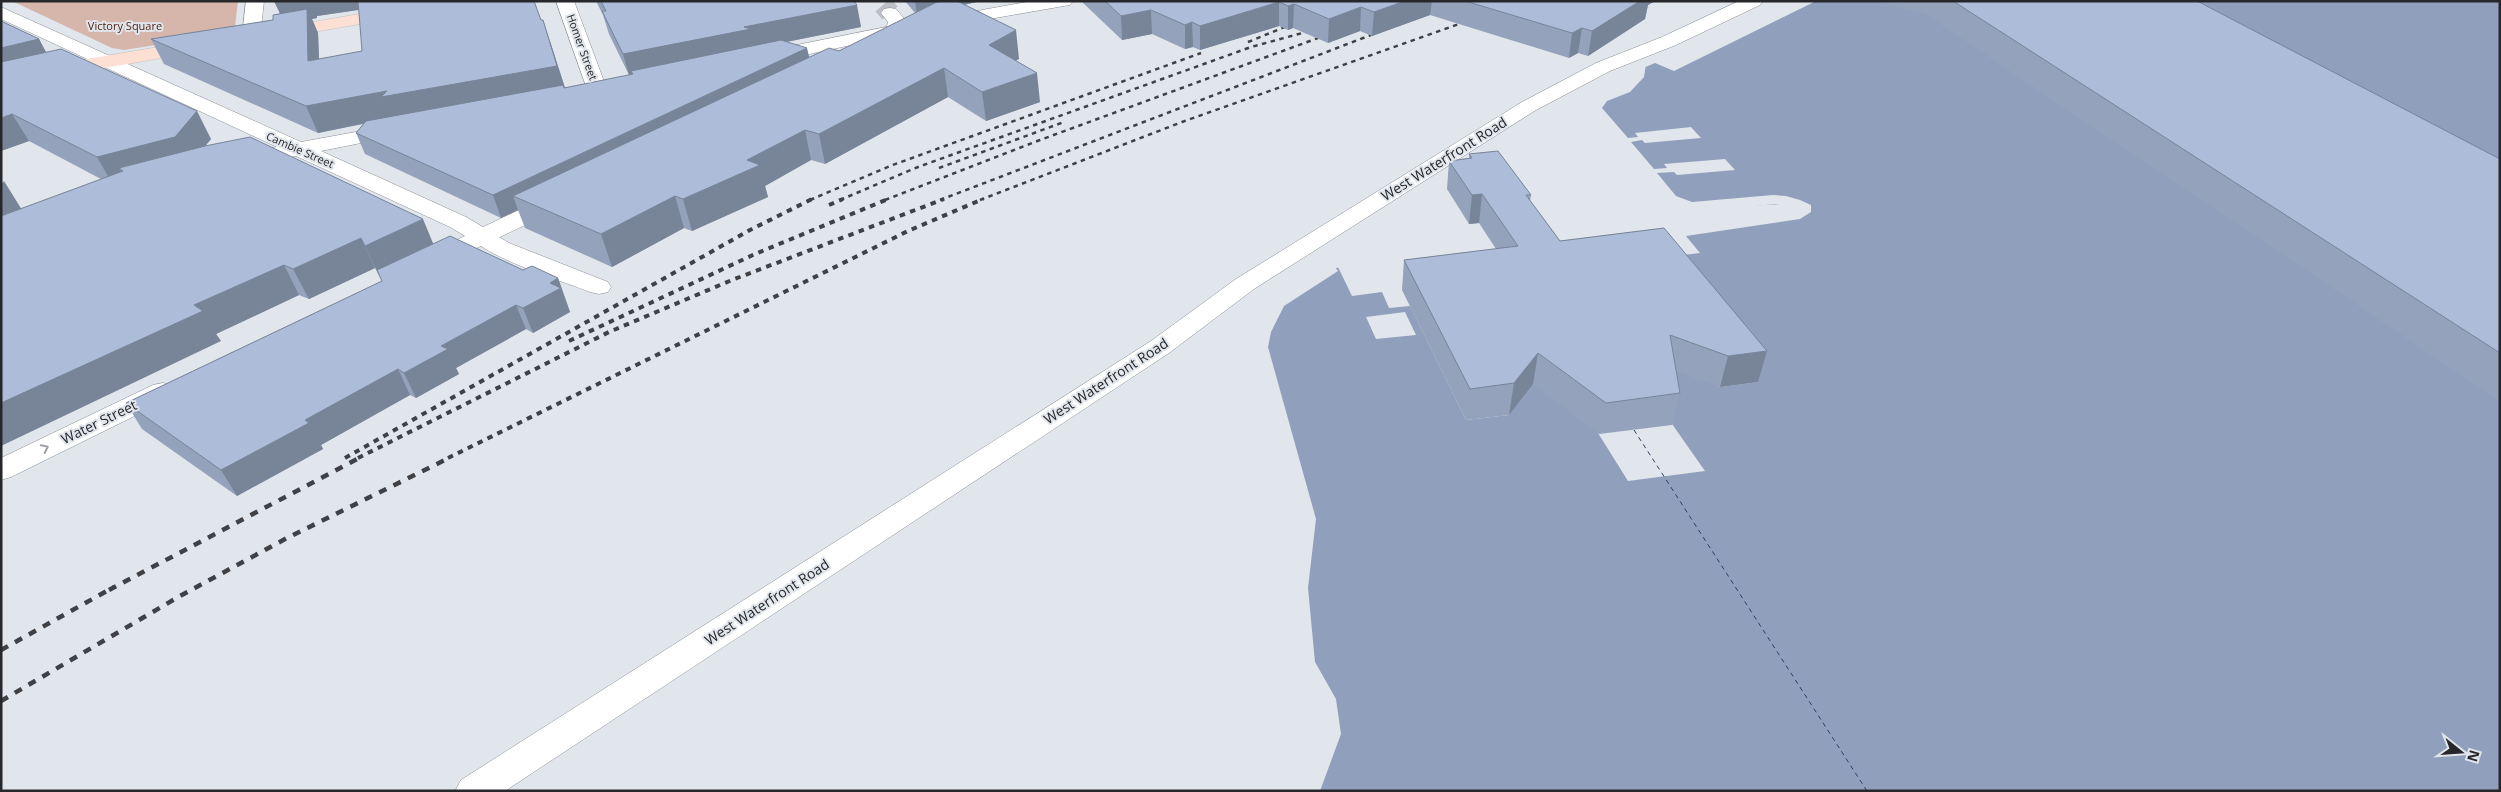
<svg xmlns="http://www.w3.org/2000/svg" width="2501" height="792" viewBox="0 0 2501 792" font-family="'Open Sans',sans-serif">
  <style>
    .green { fill: #d6b6ab }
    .water { fill: #909fbc }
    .pier { fill: #e1e5ec }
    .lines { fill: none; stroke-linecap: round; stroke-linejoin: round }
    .ferry { stroke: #2a4068; stroke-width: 1; stroke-dasharray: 4.5 4; stroke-linecap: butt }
    .tertiary-tunnel { stroke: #bcbfc5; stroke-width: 20; stroke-dasharray: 20 10; stroke-linecap: butt }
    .minor-casing { stroke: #8c9097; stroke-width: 1 }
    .tertiary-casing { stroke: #8c9097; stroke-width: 1 }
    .secondary-casing { stroke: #8c9097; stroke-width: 1 }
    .primary-casing { stroke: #c2c3c3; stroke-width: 1 }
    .minor { fill: #fff; fill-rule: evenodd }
    .tertiary { fill: #fff; fill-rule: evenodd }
    .secondary { fill: #fff; fill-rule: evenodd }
    .primary { fill: #fddfd4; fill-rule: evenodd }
    .rail-far2 { stroke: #3f4144; stroke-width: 2.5; stroke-dasharray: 4.5 4.5; stroke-linecap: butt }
    .rail-far1 { stroke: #3f4144; stroke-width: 4; stroke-dasharray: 5.5 5.5; stroke-linecap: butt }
    .rail { stroke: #3f4144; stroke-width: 4.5; stroke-dasharray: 8 8; stroke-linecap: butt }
    .wall { fill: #94a2bb; fill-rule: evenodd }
    .shaded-wall { fill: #788498 }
    .building { fill: #acbcd9; stroke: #788498 }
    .oneway { stroke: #9d9e9f }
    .labels { text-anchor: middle; stroke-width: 4; stroke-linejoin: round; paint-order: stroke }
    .far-park-label { font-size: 11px; fill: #4c1e0d; stroke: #e1e5ec }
    .far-street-label { font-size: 11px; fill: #26272a; stroke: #e1e5ec }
    .street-label { font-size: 14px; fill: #26272a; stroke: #e1e5ec }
  </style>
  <rect width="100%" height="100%" fill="#e1e5ec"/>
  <path class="green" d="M 12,1 L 238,1 L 235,27 L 219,35 L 124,50 L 112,48 Z"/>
  <path class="water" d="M 1816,1 L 2500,1 L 2500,791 L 1294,791 L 1314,717 L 1291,535 L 1271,452 L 1264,313 L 1326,269 L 1690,231 L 1789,215 L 1796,210 L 1786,204 L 1679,209 L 1584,110 L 1629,74 L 1655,63 L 1674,71 Z"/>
  <path class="pier" d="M 1646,64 L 1644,77 L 1630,92 L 1607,101 L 1602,108 L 1628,138 L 1638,137 L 1635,133 L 1691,127 L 1701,138 L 1645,143 L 1642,140 L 1631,142 L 1654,169 L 1667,168 L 1664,164 L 1725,159 L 1735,170 L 1677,175 L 1674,172 L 1657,173 L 1676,196 L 1692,202 L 1773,195 L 1786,196 L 1800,200 L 1811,205 L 1811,212 L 1800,219 L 1686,236 L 1700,253 L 1658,258 L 1758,382 L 1720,387 L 1592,310 L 1705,471 L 1628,481 L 1526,318 L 1509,415 L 1466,420 L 1410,306 L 1389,308 L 1382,292 L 1352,296 L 1337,265 L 1689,228 L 1788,213 L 1793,209 L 1776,204 L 1693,212 L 1666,208 L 1581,111 L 1595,97 L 1589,94 L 1590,91 Z
    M 1325,266 L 1334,266 L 1338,271 L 1284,306 L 1271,332 L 1268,347 L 1316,519 L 1308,588 L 1315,662 L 1336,699 L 1341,734 L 1320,791 L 1292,791 L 1312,717 L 1296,657 L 1289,611 L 1287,567 L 1289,535 L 1268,452 L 1265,399 L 1252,339 L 1262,311 L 1284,289 Z
    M 1405,312 L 1416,335 L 1376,339 L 1366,317 Z"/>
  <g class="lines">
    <path class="ferry" d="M 1634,430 L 1867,791"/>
    <path class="tertiary-tunnel" d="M 883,5 L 890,13"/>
    <defs>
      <path id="minor" d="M 1739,1 L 1763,1 L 1760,5 L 1676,45 L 1610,71 L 1536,110 L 1254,289 L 1169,353 L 505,791 L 455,791 L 461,780 L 1151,341 L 1236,279 L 1522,102 L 1596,63 L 1662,37 Z
        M 483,230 L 491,232 L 509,243 L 608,282 L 611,287 L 608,292 L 599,294 L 590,292 C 565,282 485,257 471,237 L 475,232 Z"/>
      <path id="tertiary" d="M 246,1 L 264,1 L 260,37 L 257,41 L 245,41 L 242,37 Z
        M 556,1 L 574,1 L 608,92 L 605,96 L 591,96 L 588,92 Z
        M 890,8 L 896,9 L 906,21 L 901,34 L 889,34 L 886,30 L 888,22 L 881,13 L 884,9 Z"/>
      <path id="secondary" d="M 1032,1 L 1073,1 L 1070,5 L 1064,6 L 949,26 L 943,25 L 940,21 L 943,17 L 949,16 Z
        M 1,7 L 301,142 L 394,125 L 401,127 L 404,131 L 401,135 L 321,151 L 466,217 L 483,227 L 547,197 L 555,195 L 563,197 L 566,202 L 563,207 L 441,265 L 433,267 L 425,265 L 421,260 L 425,255 L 465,236 L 450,227 L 296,156 L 245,165 L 237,164 L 234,159 L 237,154 L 277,147 L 1,19 Z
        M 906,23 L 912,24 L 915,28 L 912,32 L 772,62 L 765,60 L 763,56 L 765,52 L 772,50 Z
        M 163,383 L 173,385 L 177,391 L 173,397 L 11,477 L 1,480 L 1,458 L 153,385 Z"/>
      <path id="primary" d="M 433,1 L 474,1 L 471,5 L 465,6 L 279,38 L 273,37 L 270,33 L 273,29 L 279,28 Z
        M 195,41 L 202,43 L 204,47 L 202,51 L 81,72 L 1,91 L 1,79 L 81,60 Z"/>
    </defs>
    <use href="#minor" class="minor-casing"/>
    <use href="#tertiary" class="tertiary-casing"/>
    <use href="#secondary" class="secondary-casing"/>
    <use href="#primary" class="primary-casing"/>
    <use href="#minor" class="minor"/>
    <use href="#tertiary" class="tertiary"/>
    <use href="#secondary" class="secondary"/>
    <use href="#primary" class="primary"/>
    <path class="rail-far2" d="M 1248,42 L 1297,22
      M 939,168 L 1064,122
      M 810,200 L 890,166 L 1201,53
      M 840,200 L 918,167 L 1251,47 L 1317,29
      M 885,200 L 1040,140 L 1329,34
      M 940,200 L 1384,30
      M 980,200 L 1182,122 L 1459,24"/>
    <path class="rail-far1" d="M 829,205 L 843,199
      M 569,341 L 755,254 L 888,199
      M 345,458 L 750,230 L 812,199
      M 358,458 L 609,332 L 732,280 L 944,199
      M 448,458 L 908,231 L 983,199"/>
    <path class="rail" d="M 109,590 L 361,457
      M 1,650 L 114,587
      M 1,701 L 180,596 L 287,538 L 451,457"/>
  </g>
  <path class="wall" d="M 274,1 L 541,20 L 551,44 L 565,88 L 629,75 L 609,34 L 603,15 L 596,1 L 854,1 L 861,27 L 786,42 L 809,57 L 839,51 L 915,13 L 905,1 L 981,1 L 964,5 L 1019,59 L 1016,60 L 1040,102 L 986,121 L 948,97 L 825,164 L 811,160 L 765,186 L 768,197 L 692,231 L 684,228 L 612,267 L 525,228 L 518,210 L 501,218 L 365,154 L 356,133 L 363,124 L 318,133 L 164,64 L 151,39 L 273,20 L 280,13 ZM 359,10 L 362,51 L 319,59 L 318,33 L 312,19 L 317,18 L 317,16 Z
    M 1081,1 L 1655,1 L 1648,5 L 1645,19 L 1588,56 L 1578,53 L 1569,58 L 1430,15 L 1372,36 L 1360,31 L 1328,43 L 1293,28 L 1288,30 L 1279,26 L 1200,50 L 1193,47 L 1185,49 L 1152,34 L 1122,40 Z
    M 1876,1 L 2197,1 L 2500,159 L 2500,401 L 1925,14 Z
    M 1,21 L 39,39 L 46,53 L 211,139 L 205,146 L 433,244 L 523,270 L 558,278 L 570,312 L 533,333 L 526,329 L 456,368 L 459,374 L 416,398 L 410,395 L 321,445 L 323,449 L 237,496 L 142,429 L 126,403 L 382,281 L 375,268 L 309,299 L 299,295 L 216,334 L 221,341 L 21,209 L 101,179 L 29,141 L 1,151 Z
    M 1469,154 L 1531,195 L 1530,201 L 1560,241 L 1664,228 L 1758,382 L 1720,387 L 1676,371 L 1680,393 L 1672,425 L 1599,434 L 1533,384 L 1509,415 L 1466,420 L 1402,290 L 1404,260 L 1496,249 L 1479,223 L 1469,224 L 1447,189 L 1449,161 L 1469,158 Z"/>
  <path class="shaded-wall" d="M 274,1 L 417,1 L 317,16 L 317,18 L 312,19 L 318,33 L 320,86 L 285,24 Z
    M 915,1 L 981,1 L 917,15 Z
    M 1405,1 L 1432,1 L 1430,15 L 1372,36 L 1374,12 Z
    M 1628,1 L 1655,1 L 1648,5 L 1645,19 L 1588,56 L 1592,31 Z
    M 1279,2 L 1279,26 L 1200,50 L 1200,26 Z
    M 1294,4 L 1293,28 L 1288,30 L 1288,6 Z
    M 857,5 L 861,27 L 756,48 L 631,71 L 633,77 L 630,78 L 623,54 L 744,27 Z
    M 1361,7 L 1360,31 L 1328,43 L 1329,19 Z
    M 1151,10 L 1152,34 L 1122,40 L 1121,16 Z
    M 543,20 L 566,91 L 390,118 L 318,133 L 306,106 Z
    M 1192,22 L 1193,47 L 1185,49 L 1185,25 Z
    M 1582,28 L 1578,53 L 1569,58 L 1572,33 Z
    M 1016,30 L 1019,59 L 992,73 L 989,45 Z
    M 39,39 L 53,65 L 1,77 L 1,48 Z
    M 807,48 L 812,69 L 513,196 L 518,210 L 501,218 L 493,195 Z
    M 944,68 L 948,97 L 825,164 L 819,134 Z
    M 1037,73 L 1040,102 L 986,121 L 982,92 Z
    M 197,111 L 211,139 L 190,165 L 123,171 L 119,168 L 127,182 L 113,185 L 97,157 Z
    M 12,114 L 29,141 L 1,151 L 1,118 Z
    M 805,130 L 811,160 L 765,186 L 768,197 L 692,231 L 683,199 L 747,160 Z
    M 4,181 L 22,210 L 1,229 L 1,185 Z
    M 1482,194 L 1479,223 L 1469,224 L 1472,195 Z
    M 675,196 L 684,228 L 612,267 L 601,234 Z
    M 423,219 L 435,248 L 379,275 L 365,246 Z
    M 361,238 L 375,268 L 309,299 L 293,269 Z
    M 284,265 L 299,295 L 216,334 L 221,341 L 1,446 L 1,403 L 194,305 Z
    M 558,278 L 570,312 L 533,333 L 523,308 L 550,283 Z
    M 516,305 L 526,329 L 456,368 L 459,374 L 416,398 L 404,373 L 441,346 Z
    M 1767,351 L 1758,382 L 1720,387 L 1728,356 Z
    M 1538,353 L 1533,384 L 1509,415 L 1514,383 Z
    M 398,369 L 410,395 L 321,445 L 323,449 L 237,496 L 221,470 L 305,420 Z"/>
  <path class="building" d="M 358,1 L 534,1 L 541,20 L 543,20 L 557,66 L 381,97 L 387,91 L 306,106 L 151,39 L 273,20 L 273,15 L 307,9 L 308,61 L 362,51 Z
    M 601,1 L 854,1 L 857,5 L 744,27 L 751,29 L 623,54 L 602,11 L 606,11 Z
    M 944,1 L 957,1 L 1016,30 L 989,45 L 1037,73 L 982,92 L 944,68 L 819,134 L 805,130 L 747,160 L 760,165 L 683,199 L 675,196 L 601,234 L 513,196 L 829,48 L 839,51 L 937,2 Z
    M 1105,1 L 1405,1 L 1374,12 L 1361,7 L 1329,19 L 1294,4 L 1288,6 L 1279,2 L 1200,26 L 1192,22 L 1185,25 L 1151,10 L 1121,16 Z
    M 1465,1 L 1640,1 L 1592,31 L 1582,28 L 1572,33 Z
    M 1953,1 L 2197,1 L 2500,159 L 2500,353 Z
    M 1,21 L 39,39 L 1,48 Z
    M 781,40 L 807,48 L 493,195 L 356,133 L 366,121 L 563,85 L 564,88 L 633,74 L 631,71 Z
    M 61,49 L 197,111 L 175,137 L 97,157 L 12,114 L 1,118 L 1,62 Z
    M 250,137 L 423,219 L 365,246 L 361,238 L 293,269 L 284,265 L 194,305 L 203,311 L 1,403 L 1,216 L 123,171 L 119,168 L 205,146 Z
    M 1498,151 L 1531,195 L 1526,195 L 1560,241 L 1664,228 L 1767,351 L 1728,356 L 1670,335 L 1680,393 L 1606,403 L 1538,353 L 1514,383 L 1470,389 L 1404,260 L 1518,246 L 1482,194 L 1472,195 L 1449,161 L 1472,158 L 1469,154 Z
    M 450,236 L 523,270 L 532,266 L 558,278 L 550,283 L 561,288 L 523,308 L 516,305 L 441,346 L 448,349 L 404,373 L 398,369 L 305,420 L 309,423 L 221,470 L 126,403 L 382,281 L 377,270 Z"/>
  <defs><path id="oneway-chevron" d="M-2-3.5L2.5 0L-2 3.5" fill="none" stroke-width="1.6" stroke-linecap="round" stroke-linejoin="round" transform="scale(1.25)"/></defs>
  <use class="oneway" href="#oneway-chevron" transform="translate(45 448) rotate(-26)"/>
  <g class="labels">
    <g class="far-park-label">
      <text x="125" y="30">Victory Square</text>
    </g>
    <g class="far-street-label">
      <text transform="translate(582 47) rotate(70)" y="4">Homer Street</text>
      <text transform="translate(300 150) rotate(24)" y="4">Cambie Street</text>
    </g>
    <g class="street-label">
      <text transform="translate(1444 159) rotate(-32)" y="5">West Waterfront Road</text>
      <text transform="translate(1106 381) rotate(-33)" y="5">West Waterfront Road</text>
      <text transform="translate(99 422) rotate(-26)" y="5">Water Street</text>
      <text transform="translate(767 602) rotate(-33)" y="5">West Waterfront Road</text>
    </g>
  </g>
  <rect width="2501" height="792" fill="none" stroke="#26272a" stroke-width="5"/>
  <g transform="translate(2461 752) rotate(107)" stroke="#e1e5ec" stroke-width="4" paint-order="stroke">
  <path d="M0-4L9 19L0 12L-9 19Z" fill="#26272a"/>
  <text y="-8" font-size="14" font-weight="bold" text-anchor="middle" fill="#26272a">N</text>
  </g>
</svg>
